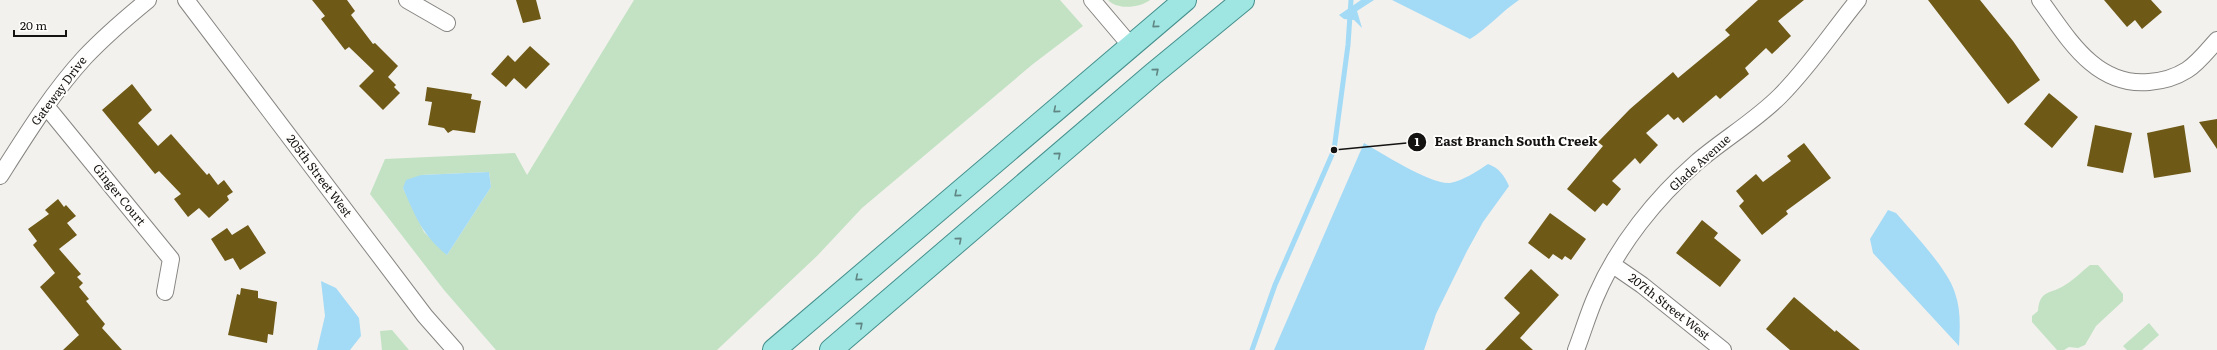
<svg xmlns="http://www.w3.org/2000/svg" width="2217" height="350" viewBox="0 0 2217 350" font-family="Literata,serif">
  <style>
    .green { fill: #c2e2c3; fill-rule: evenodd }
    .water { fill: #a3daf6 }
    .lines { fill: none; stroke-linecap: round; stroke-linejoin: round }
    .stream { stroke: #a3daf6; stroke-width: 5 }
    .building { fill: #6e5917 }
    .street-casing { stroke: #878582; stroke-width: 18 }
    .primary-casing { stroke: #45908d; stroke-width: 24 }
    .street { stroke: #fff; stroke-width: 16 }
    .primary { stroke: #9fe5e2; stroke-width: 22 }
    .oneway { stroke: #608684 }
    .labels { text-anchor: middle; stroke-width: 4; stroke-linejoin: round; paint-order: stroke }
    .street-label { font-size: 12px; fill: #141312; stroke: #fffefc }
    .leader { fill: none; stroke: #141312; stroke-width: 1.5 }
    .callout-dot { fill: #141312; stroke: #fffefc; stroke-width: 1.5 }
    .mark-label { font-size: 12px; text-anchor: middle; font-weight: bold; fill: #fff }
    .callout-label { font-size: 13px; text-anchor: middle; font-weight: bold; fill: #141312; stroke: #fffefc; stroke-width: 4; stroke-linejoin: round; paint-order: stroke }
  </style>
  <rect width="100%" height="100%" fill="#f2f1ed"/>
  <path class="green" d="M 634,0 L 1060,0 L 1083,26 L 1033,64 L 862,208 L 817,256 L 717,350 L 496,350 L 444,290 L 370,194 L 385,159 L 515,153 L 527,175 ZM 489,172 L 491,187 L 447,255 L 424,232 L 403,188 L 421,175 Z
    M 1108,0 L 1150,0 C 1140,8 1117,10 1108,0 Z
    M 2090,265 L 2098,265 L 2123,294 L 2123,301 L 2096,326 L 2085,345 L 2078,348 L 2069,347 L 2064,350 L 2057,350 L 2032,322 L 2032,316 L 2038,311 C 2040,289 2050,295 2065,285 C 2074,280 2082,271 2090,265 Z
    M 2149,323 L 2159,335 L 2142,350 L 2127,350 L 2123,346 Z
    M 392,330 L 409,350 L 382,350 L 380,331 Z"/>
  <path class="water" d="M 1361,0 L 1374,0 L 1357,11 L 1362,28 L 1354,20 L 1344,19 L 1339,15 Z
    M 1392,0 L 1519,0 C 1501,12 1488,28 1470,39 Z
    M 1364,143 C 1381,153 1432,185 1450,183 C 1464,180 1476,172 1488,164 C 1499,168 1504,175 1509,186 L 1483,222 L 1467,251 L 1436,314 L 1424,350 L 1274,350 Z
    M 489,172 L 491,187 L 447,255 C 423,236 415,216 403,188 L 406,180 L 421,175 Z
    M 1888,210 L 1896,213 C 1913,233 1948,269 1955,293 C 1961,310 1960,328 1959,346 L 1873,253 L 1870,239 Z
    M 321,281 L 336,288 L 359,318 L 361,336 L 350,350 L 317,350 L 325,316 Z"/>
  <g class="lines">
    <path class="stream" d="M 1252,350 L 1275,285 L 1334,150 L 1348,45 L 1351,0"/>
  </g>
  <path class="building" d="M 312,0 L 347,0 L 355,11 L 351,15 L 373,44 L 375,43 L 398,66 L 388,77 L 396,85 L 394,87 L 400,93 L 383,110 L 359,86 L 374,71 L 349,47 L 345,50 L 321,19 L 325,16 Z
    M 516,0 L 536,0 L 541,19 L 523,23 Z
    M 1758,0 L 1804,0 L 1778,21 L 1791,36 L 1772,54 L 1766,48 L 1745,68 L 1749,74 L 1720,99 L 1716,95 L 1683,123 L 1678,117 L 1674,120 L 1668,114 L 1646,133 L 1658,145 L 1640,164 L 1635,158 L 1612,181 L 1621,189 L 1607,206 L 1603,203 L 1595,212 L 1567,189 L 1603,146 L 1598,142 L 1630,109 L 1673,72 L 1678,78 L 1730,35 L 1725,30 Z
    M 1928,0 L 1980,0 L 2013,41 L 2040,80 L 2008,104 Z
    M 2104,0 L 2151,0 L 2162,12 L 2142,29 L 2135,20 L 2127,27 Z
    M 530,46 L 550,64 L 526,89 L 514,78 L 506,87 L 491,74 L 508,55 L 515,62 Z
    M 132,84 L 152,110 L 138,123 L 158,146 L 171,134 L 207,175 L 209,173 L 218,185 L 224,180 L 233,192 L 227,196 L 229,200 L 209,218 L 199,208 L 188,217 L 174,199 L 181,194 L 159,171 L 155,174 L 102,110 Z
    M 427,87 L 472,94 L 471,99 L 481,101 L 475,133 L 453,130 L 448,133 L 444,128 L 428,125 L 432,102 L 425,101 Z
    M 2049,93 L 2078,117 L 2052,148 L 2024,124 Z
    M 2217,119 L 2217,149 L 2199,122 Z
    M 2095,125 L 2132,133 L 2123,173 L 2087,166 Z
    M 2184,125 L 2191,172 L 2154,178 L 2147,133 Z
    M 1804,143 L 1831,178 L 1786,211 L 1788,214 L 1762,235 L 1739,206 L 1744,201 L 1736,191 L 1756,174 L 1763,182 L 1791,161 L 1787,156 Z
    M 58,199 L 64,207 L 66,205 L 76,216 L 67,223 L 77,235 L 59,249 L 81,274 L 77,277 L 83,283 L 79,287 L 89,299 L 86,301 L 105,324 L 102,328 L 122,350 L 63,350 L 79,335 L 40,287 L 55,273 L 33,245 L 37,241 L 28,229 L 49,214 L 45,210 Z
    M 1550,213 L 1586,239 L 1571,260 L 1565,256 L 1562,260 L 1553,254 L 1549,259 L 1528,243 Z
    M 1702,220 L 1718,233 L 1714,238 L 1741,260 L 1720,287 L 1676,253 Z
    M 248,225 L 266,253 L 240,270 L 233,258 L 225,261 L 211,239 L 227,228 L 232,235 Z
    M 1531,269 L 1559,295 L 1520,338 L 1533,350 L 1485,350 L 1520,313 L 1504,298 Z
    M 241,288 L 258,291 L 258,298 L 277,302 L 273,335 L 268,334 L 267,343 L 228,335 L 237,294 L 240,295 Z
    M 1794,297 L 1835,332 L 1836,330 L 1860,350 L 1790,350 L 1766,329 Z"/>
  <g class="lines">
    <defs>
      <path id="street" d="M 186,0 L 425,316 L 455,350
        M 407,0 L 447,23
        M 1092,0 L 1131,46
        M 2040,0 C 2068,38 2095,87 2149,82 C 2162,81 2176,77 2187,70 C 2198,63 2208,50 2217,40
        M 46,106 L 171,259 L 165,292
        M 0,176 C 26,135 52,93 85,57 C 104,37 126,18 148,0
        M 1613,265 L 1642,285 L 1723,350
        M 1576,350 C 1583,332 1588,314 1596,296 C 1618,245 1656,198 1697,162 C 1724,139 1755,121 1780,96 C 1809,67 1832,32 1858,0"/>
      <path id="primary" d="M 774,350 L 1185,0
        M 831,350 L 1153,74 L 1243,0"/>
    </defs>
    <use href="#street" class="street-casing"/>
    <use href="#primary" class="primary-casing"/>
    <use href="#street" class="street"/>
    <use href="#primary" class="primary"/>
  </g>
  <defs><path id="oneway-chevron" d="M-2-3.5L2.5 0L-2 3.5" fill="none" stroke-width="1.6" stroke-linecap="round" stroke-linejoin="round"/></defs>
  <g class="oneway">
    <use href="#oneway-chevron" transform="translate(1155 25) rotate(139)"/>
    <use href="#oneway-chevron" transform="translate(1156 71) rotate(-40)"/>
    <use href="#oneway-chevron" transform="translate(1056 110) rotate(140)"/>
    <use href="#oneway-chevron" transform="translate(1058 155) rotate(-41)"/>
    <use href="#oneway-chevron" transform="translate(957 194) rotate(140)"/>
    <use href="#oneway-chevron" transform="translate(959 240) rotate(-41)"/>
    <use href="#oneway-chevron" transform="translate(858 278) rotate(140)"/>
    <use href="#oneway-chevron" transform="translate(860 325) rotate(-41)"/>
  </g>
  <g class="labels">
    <g class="street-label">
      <text transform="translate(59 91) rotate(-53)" y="4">Gateway Drive</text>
      <text transform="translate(1700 163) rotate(-42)" y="4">Glade Avenue</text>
      <text transform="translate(319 176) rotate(53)" y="4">205th Street West</text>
      <text transform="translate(119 195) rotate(51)" y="4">Ginger Court</text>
      <text transform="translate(1669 307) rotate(38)" y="4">207th Street West</text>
    </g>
  </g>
  <path class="leader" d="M1334 150L1417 142"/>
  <g class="callout-dot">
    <circle cx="1334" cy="150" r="4"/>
    <circle cx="1417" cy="142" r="10"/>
  </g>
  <g class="mark-label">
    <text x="1417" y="146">1</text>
  </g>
  <g class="callout-label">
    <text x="1516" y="146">East Branch South Creek</text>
  </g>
  <path d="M14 30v6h52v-6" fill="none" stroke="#141312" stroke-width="2"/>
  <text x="20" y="30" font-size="12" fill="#141312" stroke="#fffefc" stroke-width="3" paint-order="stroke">20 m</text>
</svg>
